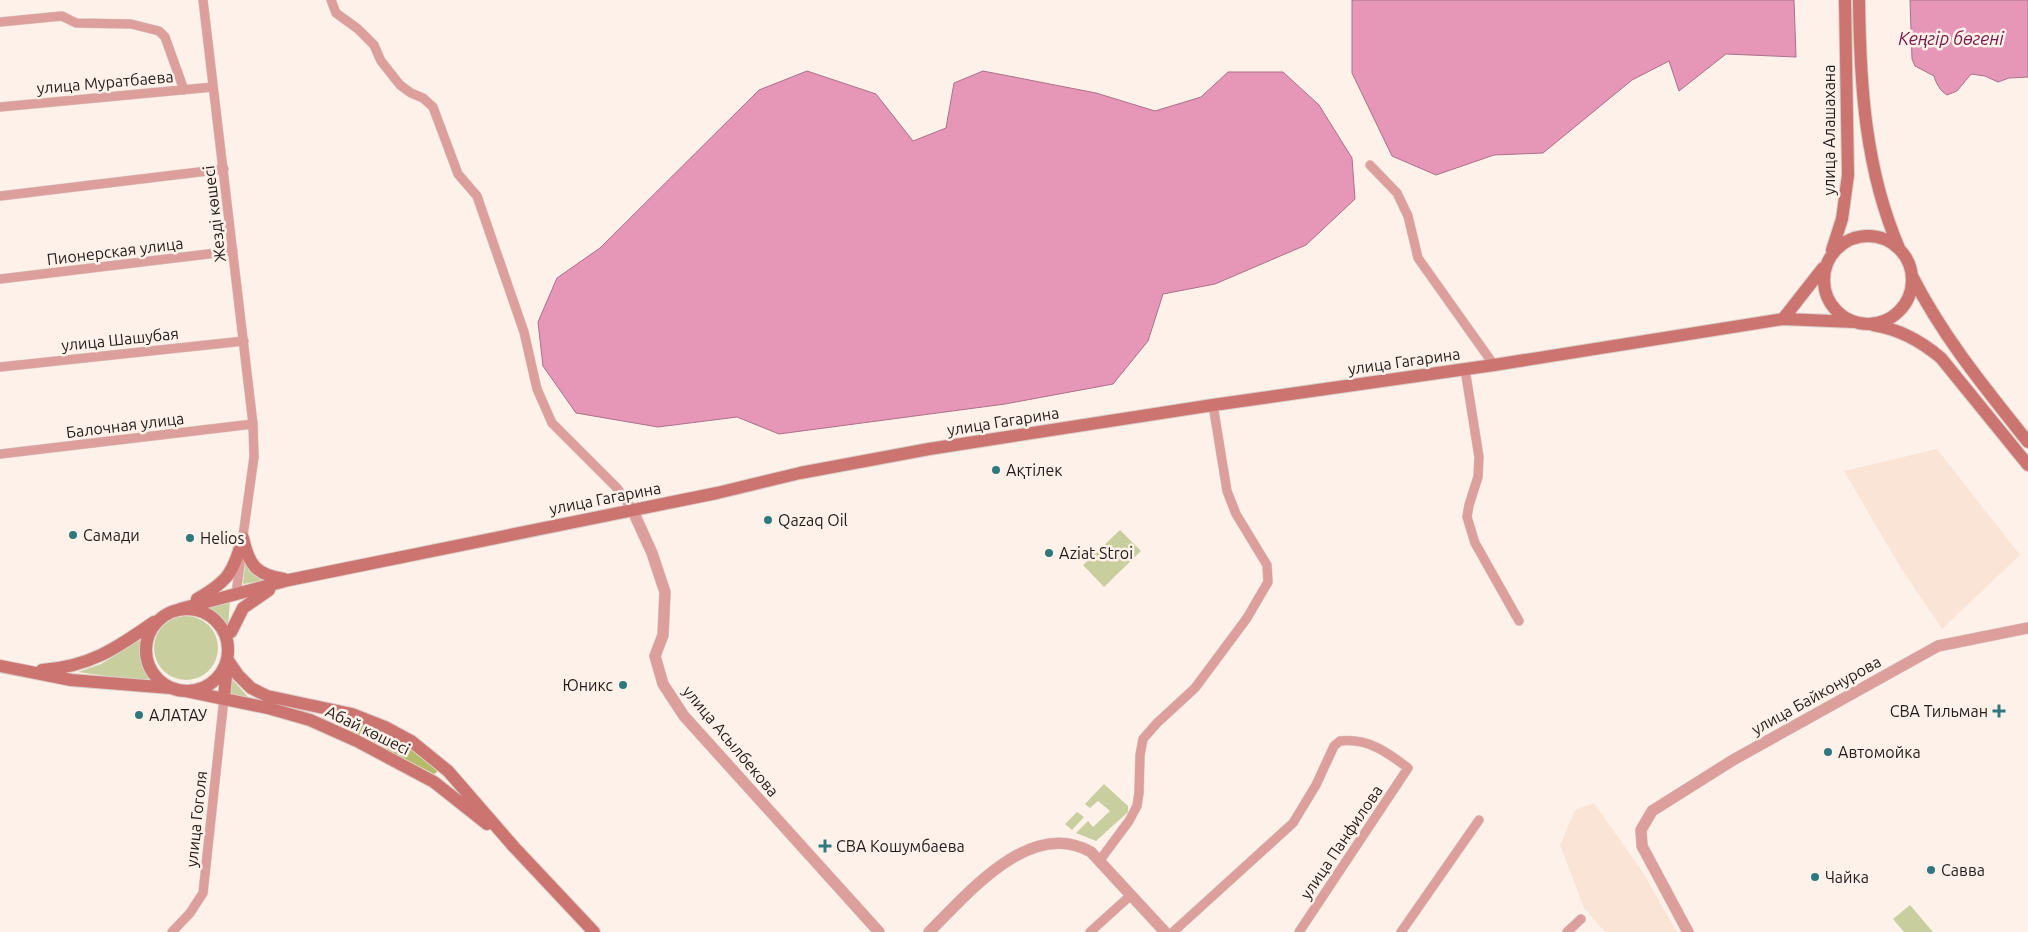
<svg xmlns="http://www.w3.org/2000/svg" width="2028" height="932" viewBox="0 0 2028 932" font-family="Ubuntu,sans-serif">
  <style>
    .built { fill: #fae4d6 }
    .green { fill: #c8ce9e }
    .forest { fill: #b4bc6c }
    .water { fill: #e696b7; stroke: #ab7188 }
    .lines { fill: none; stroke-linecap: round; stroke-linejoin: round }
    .minor-casing { stroke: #dbcfc9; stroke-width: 10 }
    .tertiary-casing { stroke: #dbcfc9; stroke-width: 12 }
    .secondary-casing { stroke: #dbcfc9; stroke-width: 14 }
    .minor { stroke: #dd9f9b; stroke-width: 9 }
    .tertiary { stroke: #dd9f9b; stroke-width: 11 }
    .secondary { stroke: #cc7470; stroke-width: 12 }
    .poi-dot { fill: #2f787f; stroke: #fef1ea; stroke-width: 2 }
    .labels { text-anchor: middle; stroke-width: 5; stroke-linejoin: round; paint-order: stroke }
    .street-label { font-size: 16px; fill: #211c19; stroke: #fef1ea }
    .poi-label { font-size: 16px; fill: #211c19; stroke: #fef1ea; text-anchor: start }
    .water-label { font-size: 18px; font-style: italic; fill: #761a4a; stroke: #fef1ea }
  </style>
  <rect width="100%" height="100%" fill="#fef1ea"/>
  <path class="built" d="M 1937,449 L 2020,555 L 1942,629 L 1899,565 L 1844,471 Z
    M 1594,803 L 1642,871 L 1677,932 L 1605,932 L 1584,908 L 1560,845 L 1575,810 Z"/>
  <path class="green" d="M 1120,530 L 1141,551 L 1104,587 L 1083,565 Z
    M 245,564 L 263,581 L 243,584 Z
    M 230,600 L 228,628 L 204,606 Z
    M154 648a32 32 0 1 1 64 0a32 32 0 1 1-64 0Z
    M 140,640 L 141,663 L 154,683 L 78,672 L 101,664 Z
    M 231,678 L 249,698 L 230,695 Z
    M 1104,784 L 1128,806 L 1128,812 L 1096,841 L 1076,833 L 1088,821 L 1093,827 L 1110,811 L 1098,801 L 1090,808 L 1085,804 Z
    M 1077,812 L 1084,817 L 1072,830 L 1065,824 Z
    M 1910,905 L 1933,932 L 1904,932 L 1893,919 Z"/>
  <path class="forest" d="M 346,718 C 380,729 411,746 438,770 L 436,773 L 434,774 L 345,729 L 341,722 Z"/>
  <path class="water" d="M 1352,0 L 1794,0 L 1796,57 L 1726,54 L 1679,91 L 1669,61 L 1632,80 L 1543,153 L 1494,155 L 1436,175 L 1392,156 L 1352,73 Z
    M 1910,0 L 2028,0 L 2028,77 L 2009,78 L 1998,82 L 1985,76 L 1971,74 L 1957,91 L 1947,95 C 1940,91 1936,83 1934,76 L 1915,66 L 1912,59 Z
    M 807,71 L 876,94 L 913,141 L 946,128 L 954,83 L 983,71 L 1096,93 L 1155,111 L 1201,97 L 1228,72 L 1283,72 L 1319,105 L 1352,158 L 1355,199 L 1306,245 L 1215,284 L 1163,294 L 1148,341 L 1113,384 L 1005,404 L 779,434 L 737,417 L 658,427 L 576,413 L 543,366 L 538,322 L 557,278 L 600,248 L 759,90 Z"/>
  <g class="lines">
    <defs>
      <path id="minor" d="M 203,0 L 253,424 L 254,457 L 242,543
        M 331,0 L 336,13 L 358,29 L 374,45 L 381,61 L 400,85 L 411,93 L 423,98 L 433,107 L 458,174 L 477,196 L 524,332 L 537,389 L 552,423 L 617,488 L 632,509
        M 0,22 L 62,16 L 76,23 L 131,24 L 159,31 L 165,37 L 184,90
        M 0,107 L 213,87
        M 1370,165 L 1397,193 L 1408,216 L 1418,258 L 1494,365
        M 0,196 L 224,169
        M 0,279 L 233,251
        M 0,367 L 244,341
        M 1465,369 L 1479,457 L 1478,477 L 1469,505 L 1467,517 L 1475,543 L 1519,621
        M 0,454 L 253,424
        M 236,594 L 241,556
        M 1100,860 L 1129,821 L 1137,806 L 1139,793 L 1140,755 L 1143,739 L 1157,723 L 1195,688 L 1247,618 L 1268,582 L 1267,565 L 1236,514 L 1227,491 L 1213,405
        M 172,932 L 190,913 L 203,893 L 224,698
        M 1090,932 L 1131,895
        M 1173,932 L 1293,823 L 1316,785 L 1334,746 L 1340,741 C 1368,738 1387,752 1408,768 L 1299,932
        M 1401,932 L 1479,820
        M 1567,932 L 1581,919"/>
      <path id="tertiary" d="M 632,509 L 652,553 L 665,592 L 663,635 L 655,656 L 663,684 L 684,716 L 879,932
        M 929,932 C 967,895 1030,817 1091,852 L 1165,932
        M 1688,932 L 1642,846 L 1641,830 L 1652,811 L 1733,760 L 1938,646 L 2028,628"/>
      <path id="secondary" d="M 1859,0 C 1860,85 1865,169 1899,248
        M1824 280a44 44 0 1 1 88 0a44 44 0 1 1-88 0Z
        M 1832,250 L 1842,219 L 1848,175 L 1845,0
        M 1912,276 C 1943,337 1985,388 2028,442
        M 1783,319 L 1823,268
        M 1873,325 C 1899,329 1921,341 1941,358 L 2028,465
        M 243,538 C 249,565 256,575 284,579
        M 197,599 C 230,580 232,573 243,538
        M146 650a41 41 0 1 1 82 0a41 41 0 1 1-82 0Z
        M 180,609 L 289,580 L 717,493 L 800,473 L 929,449 L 1213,405 L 1494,365 L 1783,319 L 1855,322
        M 231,632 L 243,608 L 269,590
        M 227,659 L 238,675 L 251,688 L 267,696 L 352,714 L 385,727 L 411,741 L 448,771 L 514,847 L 594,932
        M 0,666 L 71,680 L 171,688
        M 42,670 C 89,667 117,648 154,622
        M 186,691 L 268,708 L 310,720 L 357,741 L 434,782 L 487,824
        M 224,698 L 227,664"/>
    </defs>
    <use href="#minor" class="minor-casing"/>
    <use href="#tertiary" class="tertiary-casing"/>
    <use href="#secondary" class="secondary-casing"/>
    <use href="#minor" class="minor"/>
    <use href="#tertiary" class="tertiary"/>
    <use href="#secondary" class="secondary"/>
  </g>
  <g class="poi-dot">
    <circle cx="996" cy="470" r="5"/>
    <circle cx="768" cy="520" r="5"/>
    <circle cx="73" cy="535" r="5"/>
    <circle cx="190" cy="538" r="5"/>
    <circle cx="1049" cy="553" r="5"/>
    <circle cx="623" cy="685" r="5"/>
    <path d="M1996.5 703.5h5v5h5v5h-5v5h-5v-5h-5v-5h5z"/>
    <circle cx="139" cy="715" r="5"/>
    <circle cx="1828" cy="752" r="5"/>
    <path d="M822.5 838.5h5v5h5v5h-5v5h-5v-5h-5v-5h5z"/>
    <circle cx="1931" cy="870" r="5"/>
    <circle cx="1815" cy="877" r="5"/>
  </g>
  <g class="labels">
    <g class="street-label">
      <text transform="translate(105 82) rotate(-5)" y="6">улица Муратбаева</text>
      <text transform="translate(1829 130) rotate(-90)" y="6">улица Алашахана</text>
      <text transform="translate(214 214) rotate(-97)" y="6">Жезді көшесі</text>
      <text transform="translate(115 251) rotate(-7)" y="6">Пионерская улица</text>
      <text transform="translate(120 339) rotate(-6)" y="6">улица Шашубая</text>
      <text transform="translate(1404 361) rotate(-8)" y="6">улица Гагарина</text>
      <text transform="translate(1003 421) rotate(-9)" y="6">улица Гагарина</text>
      <text transform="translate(125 425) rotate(-7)" y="6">Балочная улица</text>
      <text transform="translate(605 498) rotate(-11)" y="6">улица Гагарина</text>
      <text transform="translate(1816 695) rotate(-29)" y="6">улица Байконурова</text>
      <text transform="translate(368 730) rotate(26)" y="6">Абай көшесі</text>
      <text transform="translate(731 741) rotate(50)" y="6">улица Асылбекова</text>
      <text transform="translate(196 819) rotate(-84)" y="6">улица Гоголя</text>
      <text transform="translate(1341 842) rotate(-56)" y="6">улица Панфилова</text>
    </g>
    <g class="poi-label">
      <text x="1006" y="476">Ақтілек</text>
      <text x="778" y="526">Qazaq Oil</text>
      <text x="83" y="541">Самади</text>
      <text x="200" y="544">Helios</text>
      <text x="1059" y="559">Aziat Stroi</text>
      <text x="613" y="691" text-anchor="end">Юникс</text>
      <text x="1988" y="717" text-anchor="end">СВА Тильман</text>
      <text x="149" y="721">АЛАТАУ</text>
      <text x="1838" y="758">Автомойка</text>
      <text x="836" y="852">СВА Кошумбаева</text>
      <text x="1941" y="876">Савва</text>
      <text x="1825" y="883">Чайка</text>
    </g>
    <g class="water-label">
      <text x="1951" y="45">Кеңгір бөгені</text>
    </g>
  </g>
</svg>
